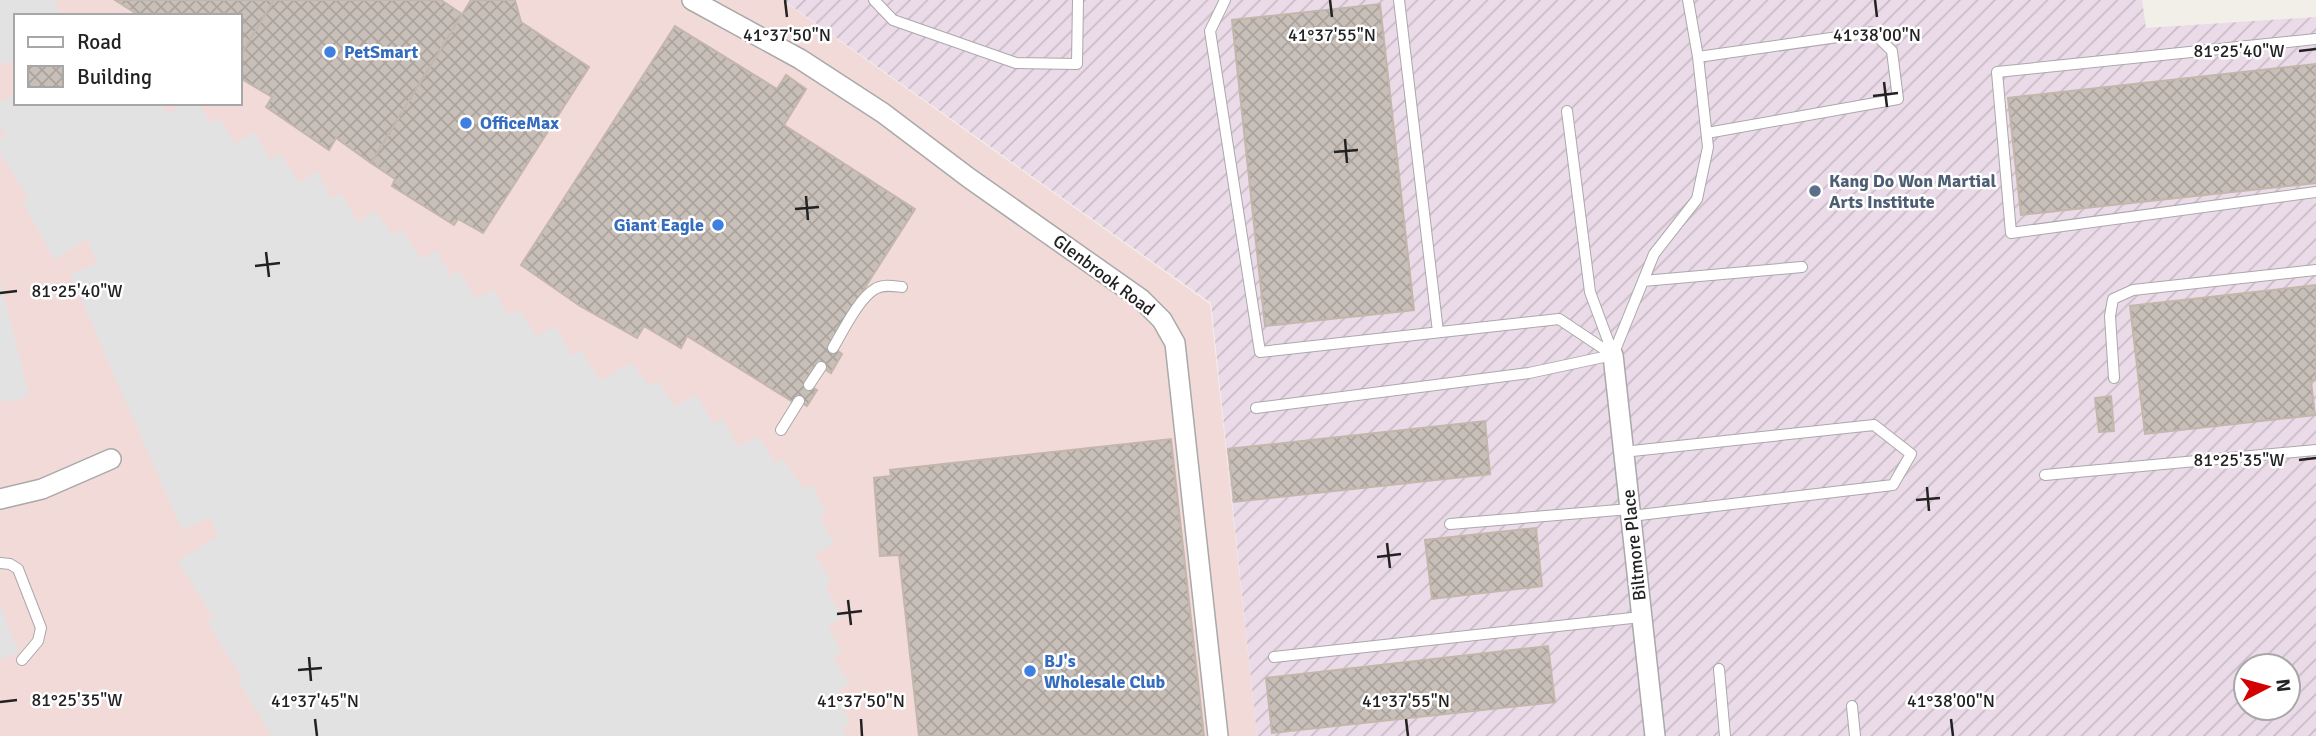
<svg xmlns="http://www.w3.org/2000/svg" width="2316" height="736" viewBox="0 0 2316 736" font-family="Signika,sans-serif">
  <style>
    .commercial { fill: #f2dad9; fill-rule: evenodd }
    .industrial { fill: url(#industrial-furrows); fill-rule: evenodd }
    .parking { fill: #e2e2e2 }
    .building { fill: url(#building-cross-hatch); stroke: #c4b6ab; stroke-width: 2 }
    .lines { fill: none; stroke-linecap: round; stroke-linejoin: round }
    .service-casing { stroke: #a9a9a9; stroke-width: 12 }
    .minor-casing { stroke: #a9a9a9; stroke-width: 22 }
    .service { stroke: #fff; stroke-width: 10 }
    .minor { stroke: #fff; stroke-width: 19 }
    .ticks { fill: none; stroke: #222; stroke-width: 2.5 }
    .shop-dot { fill: #3f7fe0; stroke: #fff; stroke-width: 2.5 }
    .service-dot { fill: #5c6f8a; stroke: #fff; stroke-width: 2.5 }
    .labels { text-anchor: middle; stroke-width: 5; stroke-linejoin: round; paint-order: stroke }
    .shop-label { font-size: 18px; font-weight: bold; fill: #366cbe; stroke: #fff; text-anchor: start }
    .service-label { font-size: 18px; font-weight: bold; fill: #4e5e75; stroke: #fff; text-anchor: start }
    .street-label { font-size: 18px; fill: #222; stroke: #fff }
    .ticks-label { font-size: 18px; text-anchor: middle; fill: #222; stroke: #fff; stroke-width: 5; stroke-linejoin: round; paint-order: stroke }
  </style>
  <defs>
    <pattern id="industrial-furrows" width="10" height="10" patternUnits="userSpaceOnUse" patternTransform="scale(1.75)"><rect width="10" height="10" fill="#ebdbe8"/><path d="M-1 1l2-2M0 10L10 0M9 11l2-2" fill="none" stroke="#c9bcc7"/></pattern>
    <pattern id="building-cross-hatch" width="8" height="8" patternUnits="userSpaceOnUse" patternTransform="scale(1.75)"><rect width="8" height="8" fill="#c7bfb8"/><path d="M0 0l8 8M0 8l8-8" fill="none" stroke="#aba49e"/></pattern>
  </defs>
  <rect width="100%" height="100%" fill="#f2efe9"/>
  <path class="commercial" d="M 0,0 L 782,0 L 1210,304 L 1257,736 L 0,736 ZM 16,16 L 240,16 L 240,103 L 16,103 Z"/>
  <path class="industrial" d="M 783,0 L 2142,0 L 2146,28 L 2316,17 L 2316,736 L 1257,736 L 1211,303 ZM 2246,666 L 2288,666 L 2288,708 L 2246,708 Z"/>
  <path class="parking" d="M 0,0 L 56,0 L 58,16 L 16,16 L 16,62 L 0,64 Z
    M 16,92 L 16,103 L 160,103 L 167,114 L 184,103 L 199,103 L 210,123 L 219,118 L 235,144 L 254,132 L 271,160 L 280,153 L 299,183 L 317,171 L 332,198 L 341,193 L 358,222 L 376,211 L 392,235 L 402,229 L 421,259 L 436,250 L 450,275 L 459,271 L 476,299 L 493,289 L 509,316 L 519,310 L 537,337 L 555,326 L 572,356 L 581,350 L 600,381 L 632,363 L 649,386 L 658,381 L 675,407 L 696,395 L 714,424 L 722,418 L 739,447 L 758,436 L 775,463 L 783,459 L 804,489 L 812,485 L 826,512 L 819,517 L 834,543 L 815,555 L 831,581 L 825,587 L 842,617 L 828,626 L 841,652 L 834,658 L 850,684 L 836,693 L 850,723 L 842,728 L 847,736 L 272,736 L 238,681 L 242,678 L 207,622 L 213,618 L 178,561 L 218,536 L 210,517 L 182,530 L 70,274 L 97,263 L 87,239 L 54,260 L 23,202 L 29,198 L 0,153 L 0,140 L 6,136 L 0,127 L 0,102 Z
    M 0,280 L 29,396 L 8,402 L 0,398 Z
    M 0,606 L 19,652 L 0,660 Z"/>
  <path class="building" d="M 115,0 L 274,0 L 240,56 L 240,16 L 140,16 Z
    M 274,0 L 441,0 L 462,14 L 371,163 L 336,138 L 329,150 L 266,107 L 272,97 L 240,78 L 240,56 Z
    M 471,0 L 515,0 L 521,22 L 589,67 L 483,233 L 458,219 L 454,225 L 392,186 L 395,179 L 371,163 Z
    M 1380,4 L 1414,310 L 1265,326 L 1232,20 Z
    M 675,26 L 777,89 L 786,75 L 806,89 L 784,125 L 915,209 L 829,344 L 842,354 L 831,373 L 816,364 L 805,383 L 817,390 L 807,406 L 795,399 L 793,402 L 687,336 L 681,348 L 644,326 L 637,338 L 580,306 L 521,265 Z
    M 2316,64 L 2316,183 L 2021,215 L 2008,98 Z
    M 2316,285 L 2316,380 L 2311,381 L 2315,415 L 2145,434 L 2130,306 Z
    M 2111,396 L 2114,431 L 2099,432 L 2095,398 Z
    M 1485,421 L 1490,474 L 1234,502 L 1228,449 Z
    M 1171,439 L 1204,736 L 919,736 L 899,555 L 880,556 L 874,478 L 891,476 L 890,470 Z
    M 1536,528 L 1542,586 L 1432,599 L 1425,540 Z
    M 1548,646 L 1555,702 L 1272,733 L 1266,678 Z"/>
  <g class="lines">
    <defs>
      <path id="service" d="M 874,0 L 893,20 L 1016,63 L 1077,64 L 1078,0
        M 1225,0 L 1210,31 L 1260,352 L 1559,319 L 1613,355
        M 1399,0 L 1438,332
        M 1688,0 L 1698,57
        M 2316,39 L 1997,72 L 2011,233 L 2316,192
        M 1567,111 L 1590,292 L 1613,354
        M 1643,281 L 1802,267
        M 833,348 C 843,331 859,298 875,289 C 883,284 893,286 902,287
        M 1613,355 L 1654,254 L 1697,199 L 1708,147 L 1698,57 L 1873,32 L 1892,51 L 1898,99 L 1707,133
        M 2114,378 L 2110,316 L 2113,299 L 2133,290 L 2316,270
        M 809,385 L 821,367
        M 1256,408 L 1529,373 L 1613,355
        M 781,430 L 799,401
        M 1623,452 L 1874,425 L 1911,454 L 1893,485 L 1631,516
        M 2045,475 L 2316,450
        M 1450,524 L 1630,509
        M 0,563 L 10,564 L 18,569 L 41,628 L 38,641 L 22,660
        M 1274,657 L 1641,617
        M 1719,669 L 1725,736
        M 1852,706 L 1855,736"/>
      <path id="minor" d="M 692,0 L 800,59 L 883,113 L 969,178 L 1141,299 L 1162,320 L 1175,343 L 1218,736
        M 1613,355 L 1655,736
        M 0,499 L 42,489 L 111,459"/>
    </defs>
    <use href="#service" class="service-casing"/>
    <use href="#minor" class="minor-casing"/>
    <use href="#service" class="service"/>
    <use href="#minor" class="minor"/>
  </g>
  <path class="ticks" d="M 785,0 L 787,17M 1330,0 L 1332,17M 1875,0 L 1877,17M 2299,51 L 2316,49M 1884,82 L 1887,107M 1873,96 L 1898,93M 1345,139 L 1347,163M 1334,152 L 1358,150M 806,196 L 808,220M 795,209 L 819,207M 266,252 L 269,277M 255,266 L 280,263M 0,293 L 17,291M 2299,460 L 2316,458M 1927,487 L 1929,511M 1916,500 L 1940,498M 1387,543 L 1390,568M 1377,557 L 1401,554M 848,600 L 851,625M 837,614 L 862,611M 309,657 L 311,681M 298,670 L 322,668M 0,702 L 17,700M 315,719 L 317,736M 861,719 L 862,736M 1406,719 L 1408,736M 1951,719 L 1953,736"/>
  <g class="shop-dot">
    <circle cx="330" cy="52" r="7"/>
    <circle cx="466" cy="123" r="7"/>
    <circle cx="718" cy="225" r="7"/>
    <circle cx="1030" cy="671" r="7"/>
  </g>
  <circle class="service-dot" cx="1815" cy="191" r="7"/>
  <g class="labels">
    <g class="shop-label">
      <text x="344" y="58">PetSmart</text>
      <text x="480" y="129">OfficeMax</text>
      <text x="704" y="231" text-anchor="end">Giant Eagle</text>
      <text x="1044" y="667">BJ's<tspan x="1044" dy="21">Wholesale Club</tspan></text>
    </g>
    <g class="service-label">
      <text x="1829" y="187">Kang Do Won Martial<tspan x="1829" dy="21">Arts Institute</tspan></text>
    </g>
    <g class="street-label">
      <text transform="translate(1104 275) rotate(37)" y="6">Glenbrook Road</text>
      <text transform="translate(1634 545) rotate(-96)" y="6">Biltmore Place</text>
    </g>
  </g>
  <g class="ticks-label">
    <text x="787" y="41">41°37'50"N</text>
    <text x="1332" y="41">41°37'55"N</text>
    <text x="1877" y="41">41°38'00"N</text>
    <text x="2239" y="57">81°25'40"W</text>
    <text x="77" y="297">81°25'40"W</text>
    <text x="2239" y="466">81°25'35"W</text>
    <text x="77" y="706">81°25'35"W</text>
    <text x="315" y="707">41°37'45"N</text>
    <text x="861" y="707">41°37'50"N</text>
    <text x="1406" y="707">41°37'55"N</text>
    <text x="1951" y="707">41°38'00"N</text>
  </g>
  <rect x="14" y="14" width="228" height="91" fill="#ffffff" stroke="#a7a7a7" stroke-width="2"/>
  <rect x="28" y="37" width="35" height="10" fill="#ffffff" stroke="#a7a7a7" stroke-width="2"/>
  <text x="77" y="49" font-size="21" fill="#222222">Road</text>
  <rect x="28" y="66" width="35" height="21" fill="url(#building-cross-hatch)" stroke="#a7a7a7" stroke-width="2"/>
  <text x="77" y="84" font-size="21" fill="#222222">Building</text>
  <g transform="translate(2267 687) rotate(84)"><circle r="33" fill="#ffffff" stroke="#a7a7a7" stroke-width="2"/>
  <path d="M0-5L12 26L0 18L-12 26Z" fill="#d40000"/>
  <text y="-10" font-size="19" font-weight="bold" text-anchor="middle" fill="#222222">N</text>
  </g>
</svg>
